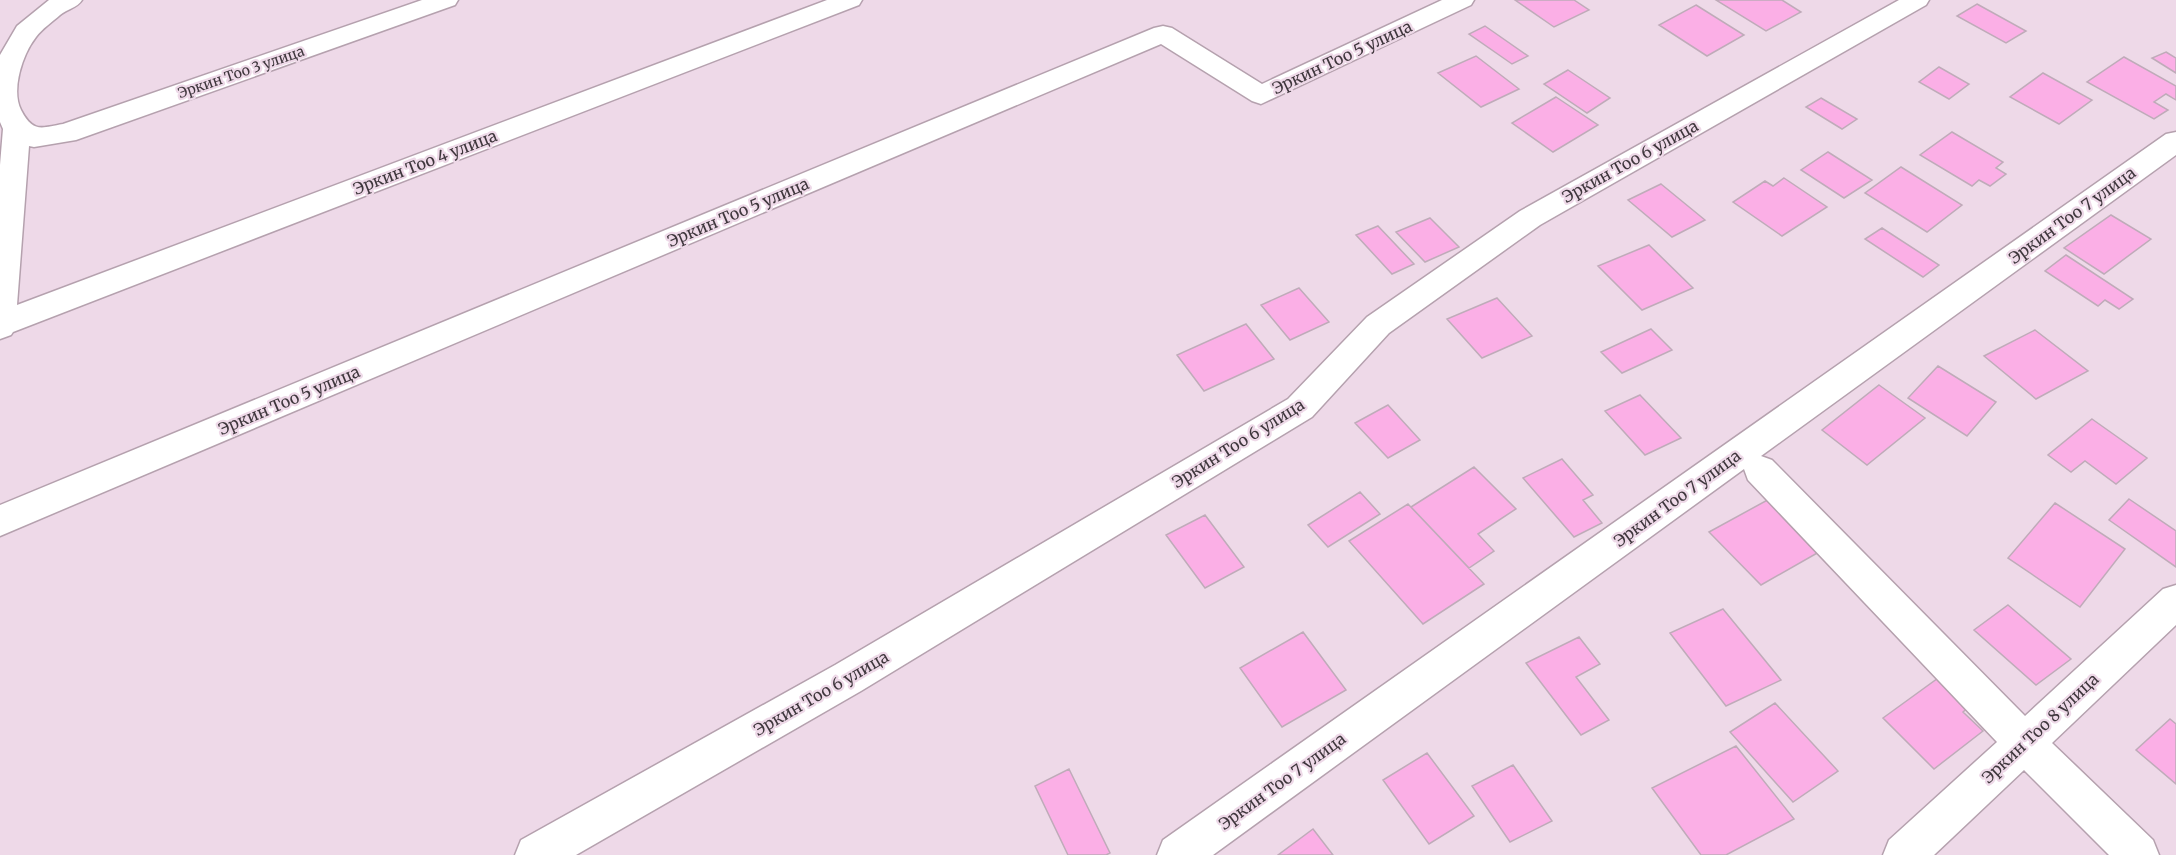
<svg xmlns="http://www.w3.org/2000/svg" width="2176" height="855" viewBox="0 0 2176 855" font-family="Merriweather,serif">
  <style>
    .building { fill: #fbafe6; stroke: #bfabb9; stroke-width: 1.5 }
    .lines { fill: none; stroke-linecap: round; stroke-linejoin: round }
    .minor-casing { stroke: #b5a1ae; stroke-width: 3 }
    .minor { fill: #fff; fill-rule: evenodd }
    .labels { text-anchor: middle; stroke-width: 4.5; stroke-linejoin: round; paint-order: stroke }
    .far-street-label { font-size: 14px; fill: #3e363c; stroke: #eed9e8 }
    .street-label { font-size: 16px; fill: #3e363c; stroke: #eed9e8 }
  </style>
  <rect width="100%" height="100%" fill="#eed9e8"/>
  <path class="building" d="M 1515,0 L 1574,0 L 1589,10 L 1554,27 Z
    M 1716,0 L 1782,0 L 1801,12 L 1766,31 Z
    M 1977,4 L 2026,31 L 2006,43 L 1957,16 Z
    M 1696,5 L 1744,35 L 1707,56 L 1659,25 Z
    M 1485,26 L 1528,56 L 1512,64 L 1469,34 Z
    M 2166,52 L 2176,58 L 2176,73 L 2152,58 Z
    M 1476,56 L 1519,89 L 1481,107 L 1438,73 Z
    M 2124,57 L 2176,86 L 2176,100 L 2166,94 L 2154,102 L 2168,110 L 2154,119 L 2087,82 Z
    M 1939,67 L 1969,84 L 1949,99 L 1919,82 Z
    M 1568,70 L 1610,98 L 1587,113 L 1544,84 Z
    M 2043,73 L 2092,100 L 2059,124 L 2010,97 Z
    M 1556,97 L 1598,125 L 1553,152 L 1512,123 Z
    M 1821,98 L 1857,119 L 1842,129 L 1806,107 Z
    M 1952,132 L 2003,162 L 1996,168 L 2006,174 L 1990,186 L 1979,180 L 1972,186 L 1920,155 Z
    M 1828,152 L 1872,180 L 1844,198 L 1801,170 Z
    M 1901,167 L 1962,205 L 1927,232 L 1865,193 Z
    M 1784,178 L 1827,207 L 1782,236 L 1733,202 L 1765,181 L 1773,186 Z
    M 1661,184 L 1705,220 L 1672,237 L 1628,200 Z
    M 2111,215 L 2151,239 L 2104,274 L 2064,248 Z
    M 1430,218 L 1459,247 L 1425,262 L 1396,232 Z
    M 1378,226 L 1414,264 L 1392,274 L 1356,235 Z
    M 1882,228 L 1939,265 L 1923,277 L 1865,239 Z
    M 1649,245 L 1693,288 L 1642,310 L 1598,266 Z
    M 2066,255 L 2133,299 L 2119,309 L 2105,300 L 2098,306 L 2045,271 Z
    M 1299,288 L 1329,322 L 1290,340 L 1261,305 Z
    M 1497,298 L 1532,336 L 1482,358 L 1447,319 Z
    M 1246,324 L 1274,359 L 1204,391 L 1177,355 Z
    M 1651,329 L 1672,350 L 1622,373 L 1601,352 Z
    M 2035,330 L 2088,371 L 2036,399 L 1984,356 Z
    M 1938,366 L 1996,402 L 1967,436 L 1908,398 Z
    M 1879,385 L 1925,418 L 1867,465 L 1822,430 Z
    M 1640,395 L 1681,438 L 1645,455 L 1605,411 Z
    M 1388,405 L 1420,440 L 1388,458 L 1355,423 Z
    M 2092,419 L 2147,458 L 2116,484 L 2085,461 L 2071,472 L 2048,455 Z
    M 1562,459 L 1593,495 L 1583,500 L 1602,523 L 1574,537 L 1523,478 Z
    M 1474,467 L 1516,509 L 1478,534 L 1494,551 L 1469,568 L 1411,507 Z
    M 1360,492 L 1380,514 L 1328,547 L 1308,525 Z
    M 1773,497 L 1826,548 L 1761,585 L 1709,532 Z
    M 2129,499 L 2176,531 L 2176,567 L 2109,520 Z
    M 2055,503 L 2125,549 L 2080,607 L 2008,558 Z
    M 1408,504 L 1484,584 L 1423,624 L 1349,541 Z
    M 1205,515 L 1244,567 L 1205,588 L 1166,535 Z
    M 2008,605 L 2071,659 L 2036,685 L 1974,630 Z
    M 1723,609 L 1781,680 L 1726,706 L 1670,633 Z
    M 1303,632 L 1346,690 L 1282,727 L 1240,668 Z
    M 1579,637 L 1600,664 L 1576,677 L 1609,720 L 1581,735 L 1526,663 Z
    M 1941,676 L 1972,704 L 1963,712 L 1983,731 L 1934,769 L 1883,718 Z
    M 1775,703 L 1838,771 L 1793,802 L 1730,732 Z
    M 2170,719 L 2176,724 L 2176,784 L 2136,750 Z
    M 1736,746 L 1794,819 L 1726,855 L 1701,855 L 1652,788 Z
    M 1427,753 L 1474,816 L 1429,844 L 1383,780 Z
    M 1513,765 L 1552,821 L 1510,842 L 1472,786 Z
    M 1069,769 L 1110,853 L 1106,855 L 1068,855 L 1035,786 Z
    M 1313,829 L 1333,855 L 1278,855 Z"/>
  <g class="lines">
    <defs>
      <path id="minor" d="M 49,0 L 82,0 C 77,8 67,9 60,15 C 52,22 42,29 36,37 C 22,55 11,90 21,110 C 33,133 41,128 63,124 L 422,0 L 458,0 L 455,5 L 76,140 L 34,147 L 29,146 L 17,305 L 827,0 L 862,0 L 859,5 L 13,332 L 11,335 L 0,339 L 0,165 L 3,129 L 0,122 L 0,55 L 17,26 Z
        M 1442,0 L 1474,0 L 1471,5 L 1261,104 L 1252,101 L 1161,44 L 0,536 L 0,505 L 1154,28 L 1163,26 L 1172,28 L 1262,84 Z
        M 1899,0 L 1929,0 L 1926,5 L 1540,225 L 1389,333 L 1312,417 L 861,691 L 576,855 L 515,855 L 521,840 L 835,665 L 1288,399 L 1367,317 L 1520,211 Z
        M 2176,132 L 2176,155 L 1761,456 L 1772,460 L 2025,716 L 2163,589 L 2176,585 L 2176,625 L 2052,743 L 2153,840 L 2159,855 L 2109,855 L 2024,770 L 1934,855 L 1883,855 L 1889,840 L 1997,742 L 1748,480 L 1744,469 L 1213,855 L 1157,855 L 1163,840 L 2166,134 Z"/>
    </defs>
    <use href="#minor" class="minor-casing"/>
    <use href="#minor" class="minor"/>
  </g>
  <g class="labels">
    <g class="far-street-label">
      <text transform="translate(241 72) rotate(-19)" y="5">Эркин Тоо 3 улица</text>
    </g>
    <g class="street-label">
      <text transform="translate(1342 57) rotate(-25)" y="6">Эркин Тоо 5 улица</text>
      <text transform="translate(1630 161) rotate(-29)" y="6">Эркин Тоо 6 улица</text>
      <text transform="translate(425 162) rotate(-21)" y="6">Эркин Тоо 4 улица</text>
      <text transform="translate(738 212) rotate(-23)" y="6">Эркин Тоо 5 улица</text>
      <text transform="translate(2072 215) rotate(-36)" y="6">Эркин Тоо 7 улица</text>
      <text transform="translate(289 400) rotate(-23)" y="6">Эркин Тоо 5 улица</text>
      <text transform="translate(1238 443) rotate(-32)" y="6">Эркин Тоо 6 улица</text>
      <text transform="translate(1677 498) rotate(-36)" y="6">Эркин Тоо 7 улица</text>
      <text transform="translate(821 693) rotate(-30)" y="6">Эркин Тоо 6 улица</text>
      <text transform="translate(2040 728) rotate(-43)" y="6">Эркин Тоо 8 улица</text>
      <text transform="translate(1282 781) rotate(-36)" y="6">Эркин Тоо 7 улица</text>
    </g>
  </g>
</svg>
